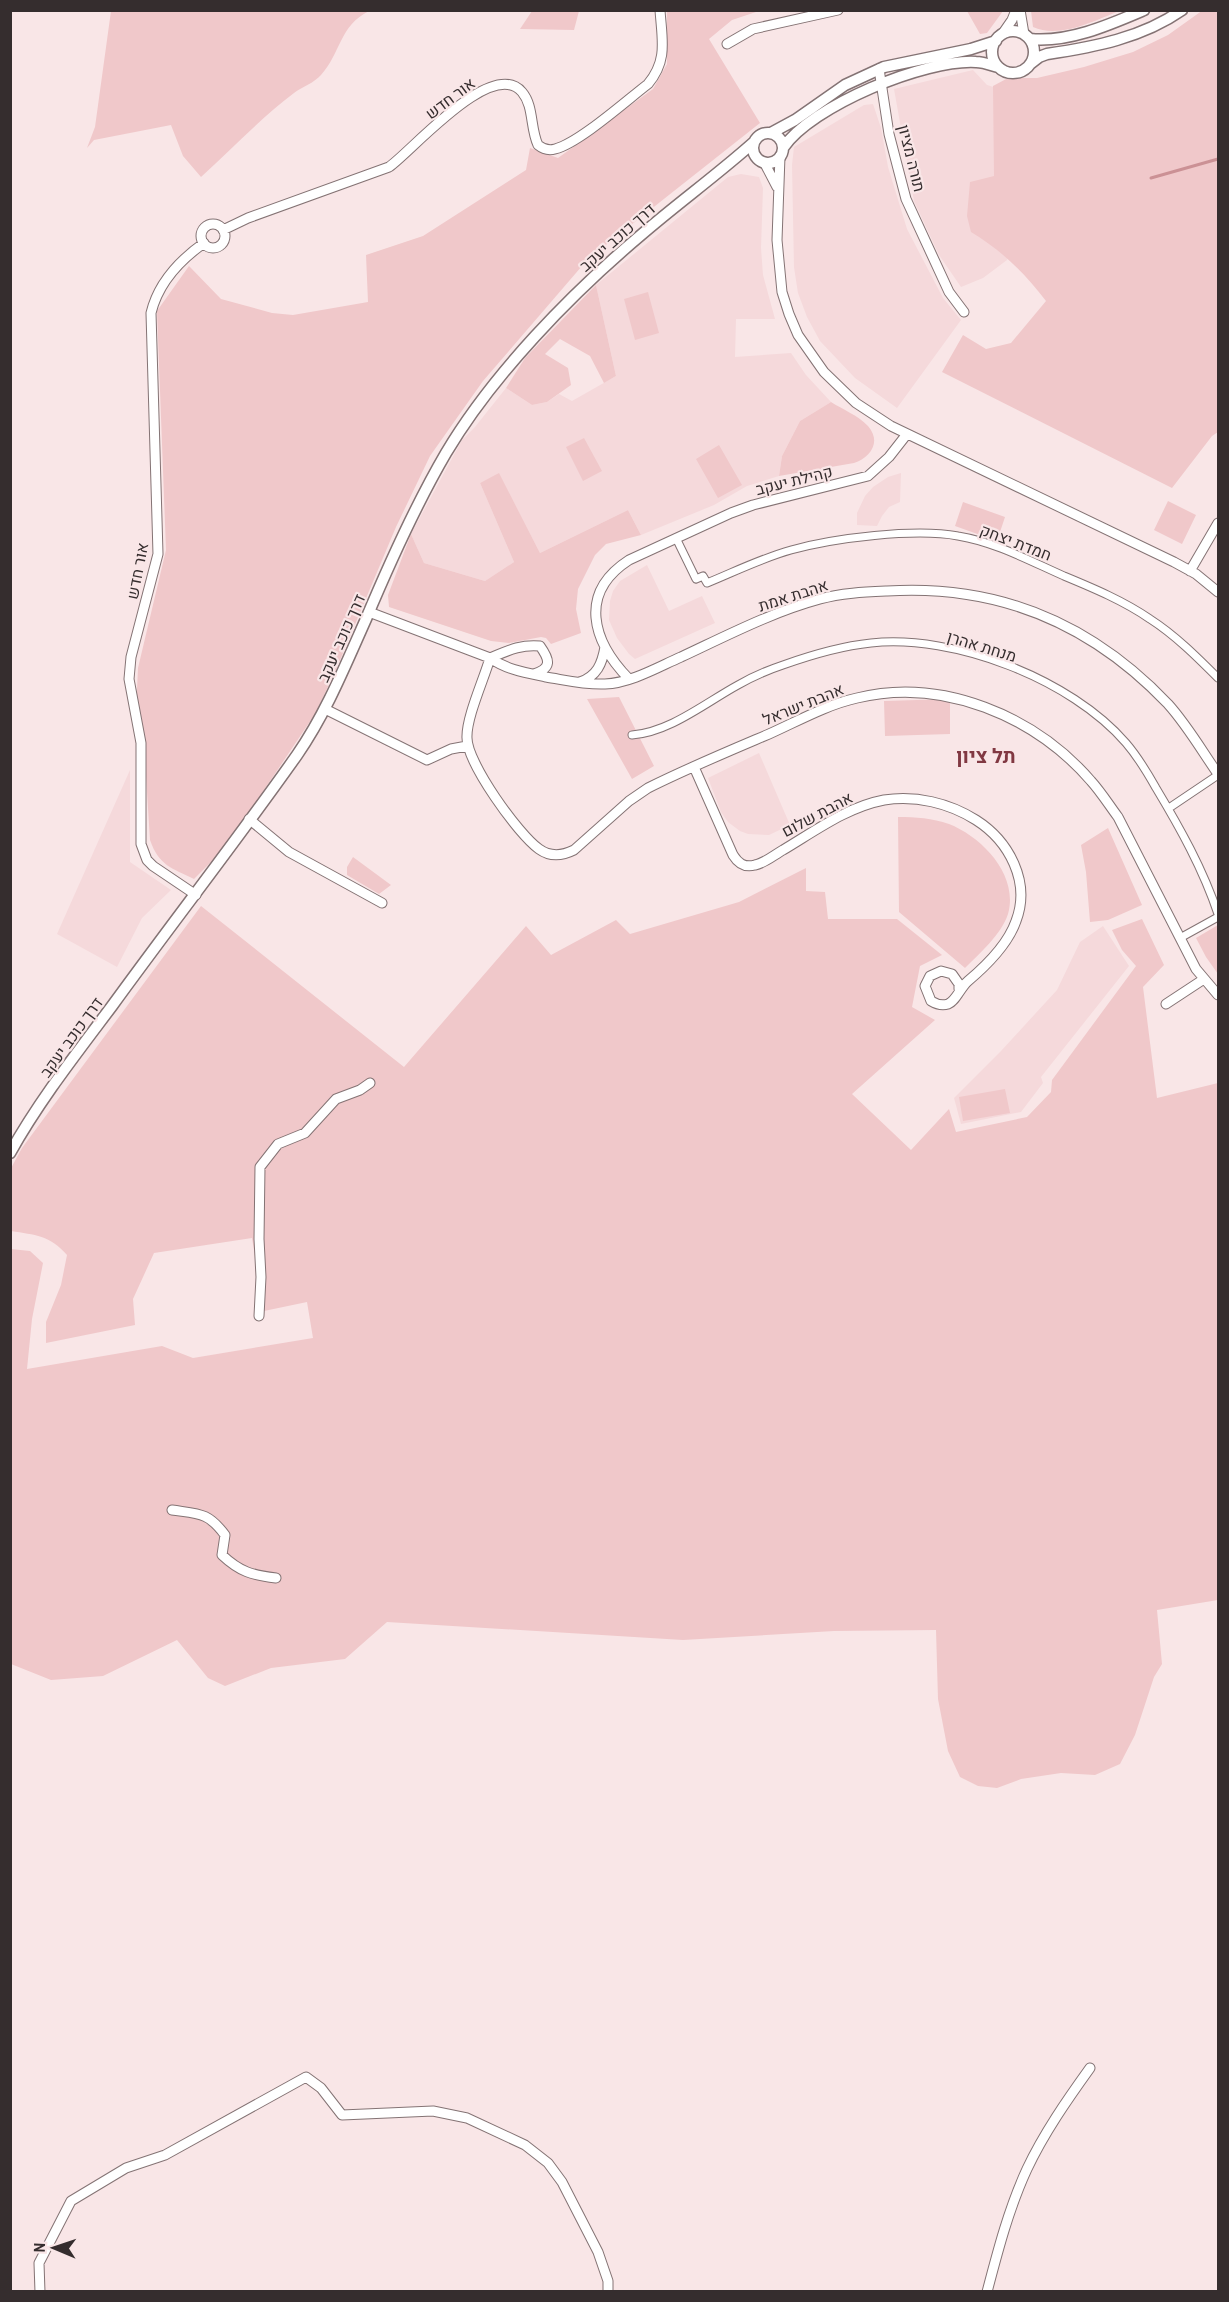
<svg xmlns="http://www.w3.org/2000/svg" width="1229" height="2302" viewBox="0 0 1229 2302" font-family="'Archivo Narrow',Heebo,sans-serif">
  <style>
    .built { fill: #f5d9db }
    .green { fill: #f0c8ca }
    .lines { fill: none; stroke-linecap: round; stroke-linejoin: round }
    .stream { stroke: #cb9195; stroke-width: 3 }
    .pedestrian-casing { stroke: #847374; stroke-width: 9 }
    .minor-casing { stroke: #847374; stroke-width: 11 }
    .tertiary-casing { stroke: #847374; stroke-width: 13 }
    .pedestrian { stroke: #fff; stroke-width: 7 }
    .minor { stroke: #fff; stroke-width: 9 }
    .tertiary { stroke: #fff; stroke-width: 10 }
    .labels { text-anchor: middle; stroke-width: 4.5; stroke-linejoin: round; paint-order: stroke }
    .street-label { font-size: 16px; fill: #352d2e; stroke: #f9e6e7 }
    .quarter-label { font-size: 20px; font-weight: bold; fill: #813842; stroke: #f9e6e7 }
  </style>
  <rect width="100%" height="100%" fill="#f9e6e7"/>
  <path class="built" d="M 973,70 L 987,85 L 1020,95 L 1024,209 L 1007,260 L 983,278 L 961,287 L 939,255 L 914,201 L 894,89 Z
    M 873,104 L 881,128 L 888,167 L 907,229 L 943,298 L 961,320 L 897,408 L 855,378 L 820,341 L 807,317 L 798,293 L 794,267 L 792,165 L 794,147 L 864,105 Z
    M 741,174 L 759,177 L 763,188 L 761,248 L 763,275 L 775,319 L 736,319 L 735,357 L 791,353 L 806,375 L 831,402 L 800,421 L 782,456 L 779,476 L 747,486 L 714,505 L 641,535 L 628,510 L 540,553 L 499,474 L 480,483 L 514,562 L 485,581 L 424,563 L 411,534 L 462,440 L 475,427 L 506,388 L 532,405 L 547,402 L 559,394 L 572,401 L 616,376 L 596,285 L 728,177 Z
    M 901,473 L 900,502 L 889,507 L 882,516 L 877,526 L 857,525 L 857,513 L 865,496 L 873,487 L 888,477 Z
    M 647,565 L 669,611 L 702,596 L 715,623 L 635,659 L 629,654 L 617,638 L 609,620 L 610,601 L 613,591 L 620,581 Z
    M 759,753 L 790,825 L 769,835 L 748,834 L 740,831 L 728,822 L 721,812 L 708,778 Z
    M 130,770 L 130,862 L 171,890 L 142,918 L 117,967 L 57,934 Z
    M 1103,926 L 1129,966 L 1041,1077 L 1043,1083 L 1021,1112 L 961,1124 L 954,1098 L 1001,1051 L 1057,990 L 1080,942 Z"/>
  <path class="green" d="M 1203,10 L 1218,11 L 1218,432 L 1212,436 L 1172,488 L 942,372 L 963,335 L 986,349 L 1011,343 L 1046,301 C 1025,273 1001,250 971,232 L 967,216 L 970,182 L 994,176 L 993,86 L 1008,78 L 1037,78 L 1084,67 L 1133,52 L 1168,35 Z
    M 111,11 L 111,10 L 369,11 C 339,26 341,53 321,75 C 314,83 302,87 294,93 C 263,116 231,150 201,177 L 183,156 L 171,125 L 94,140 L 87,148 L 95,127 Z
    M 532,11 L 532,10 L 579,11 L 574,30 L 520,29 Z
    M 667,11 L 759,11 L 732,20 L 709,39 L 760,123 L 588,259 L 483,381 L 430,456 L 396,527 L 335,672 L 315,714 L 254,805 L 214,859 L 194,879 C 172,868 159,866 150,840 L 144,744 L 137,704 L 137,689 L 138,668 L 166,550 L 157,311 L 189,266 L 221,299 L 272,313 L 293,315 L 368,302 L 366,255 L 423,236 L 526,170 L 530,148 L 558,158 L 653,89 L 667,64 Z
    M 967,11 L 1003,11 L 987,33 L 980,34 Z
    M 1031,11 L 1031,10 L 1119,11 C 1094,21 1059,39 1033,27 Z
    M 596,285 L 616,376 L 604,383 L 590,356 L 560,339 L 545,354 L 568,368 L 571,385 L 547,402 L 532,405 L 506,388 L 525,358 Z
    M 648,292 L 659,333 L 635,340 L 624,299 Z
    M 831,402 C 842,409 859,416 868,426 C 882,442 870,458 854,463 L 779,476 L 782,456 L 800,421 Z
    M 584,438 L 602,471 L 583,481 L 566,447 Z
    M 719,445 L 742,485 L 718,498 L 696,459 Z
    M 499,473 L 540,553 L 628,510 L 641,535 L 606,544 L 595,555 L 578,589 L 576,609 L 581,633 L 551,644 L 546,638 L 541,637 L 509,643 L 491,641 L 389,607 L 388,595 L 411,534 L 424,563 L 485,581 L 514,562 L 480,483 Z
    M 1168,501 L 1196,515 L 1182,544 L 1154,530 Z
    M 963,502 L 1005,517 L 997,541 L 955,526 Z
    M 619,697 L 654,766 L 632,779 L 587,699 Z
    M 950,699 L 950,734 L 885,736 L 884,701 Z
    M 898,817 C 916,817 932,818 949,824 C 982,837 1019,875 1008,914 C 1001,935 980,953 965,968 L 899,912 Z
    M 1108,828 L 1142,905 L 1108,920 L 1090,922 L 1086,872 L 1081,845 Z
    M 353,857 L 391,885 L 379,894 L 347,875 L 347,867 Z
    M 806,868 L 806,891 L 825,892 L 828,919 L 897,919 L 942,955 L 920,966 L 912,1007 L 935,1020 L 852,1094 L 911,1150 L 949,1109 L 956,1132 L 1027,1117 L 1051,1092 L 1052,1080 L 1136,966 L 1122,950 L 1112,930 L 1142,919 L 1164,965 L 1143,987 L 1157,1098 L 1218,1083 L 1218,1600 L 1157,1610 L 1162,1664 L 1154,1677 L 1135,1735 L 1120,1764 L 1095,1775 L 1061,1773 L 1021,1779 L 997,1788 L 978,1786 L 960,1777 L 948,1751 L 938,1699 L 936,1630 L 834,1631 L 683,1640 L 387,1622 L 345,1659 L 271,1668 L 225,1686 L 208,1678 L 177,1640 L 103,1676 L 51,1680 L 11,1664 L 11,1249 L 30,1251 L 43,1263 L 32,1319 L 27,1369 L 162,1346 L 193,1358 L 313,1338 L 307,1302 L 264,1311 L 252,1238 L 154,1253 L 133,1299 L 135,1325 L 46,1343 L 46,1322 L 61,1285 L 67,1255 C 50,1235 35,1235 11,1231 L 10,1170 L 22,1148 L 201,906 L 404,1067 L 526,926 L 551,955 L 616,920 L 630,934 L 739,902 Z
    M 1218,925 L 1218,974 L 1206,957 L 1196,938 Z
    M 1005,1089 L 1010,1113 L 963,1121 L 959,1097 Z"/>
  <g class="lines">
    <path class="stream" d="M 1151,178 L 1218,159"/>
    <defs>
      <path id="pedestrian" d="M 676,538 L 696,579 L 703,576 L 707,583 C 734,572 762,558 791,550 C 834,538 915,528 958,536 C 995,542 1030,561 1064,576 C 1093,588 1124,601 1150,619 C 1175,635 1197,657 1218,678
        M 632,735 C 670,732 705,703 738,685 C 752,677 768,670 783,665 C 811,655 842,646 871,643 C 954,634 1071,679 1126,743 C 1138,757 1147,772 1156,788 C 1180,828 1203,869 1218,914
        M 1169,808 L 1218,775
        M 1180,938 L 1218,917"/>
      <path id="minor" d="M 1020,10 L 1024,34
        M 1003,33 L 1012,20 L 1016,10
        M 727,44 L 753,29 L 838,10
        M 879,69 L 889,134 L 906,199 L 949,292 L 964,312
        M 780,156 L 777,240 L 782,292 L 789,314 L 798,335 L 824,372 L 856,403 L 891,426 L 1174,562 L 1196,574 L 1218,592
        M 764,162 L 777,187
        M201 236a12 12 0 1 1 24 0a12 12 0 1 1-24 0Z
        M 223,230 L 248,218 L 389,167 C 412,151 492,57 522,92 C 534,106 530,128 538,145 C 543,149 548,151 555,149 C 579,143 627,100 648,84 C 668,60 662,40 660,10
        M 1190,571 L 1218,523
        M 369,612 L 490,658 C 507,670 527,673 546,677 C 565,680 585,685 605,684 C 631,683 658,667 681,657 C 726,636 772,612 820,599 C 841,593 865,592 887,591 C 999,584 1091,623 1168,704 C 1187,725 1202,751 1218,774
        M 534,674 C 552,668 550,660 540,646 C 521,644 507,651 490,658 C 484,679 466,718 467,738 C 467,763 518,834 539,849 C 550,857 562,856 574,850 L 629,801 L 648,788 C 688,768 729,751 769,734 C 798,721 826,705 857,698 C 942,677 1035,716 1091,781 C 1101,792 1109,805 1118,817 L 1196,969 L 1218,995
        M 629,679 C 592,641 578,593 629,560 L 731,513 L 753,505 L 868,476 L 889,457 L 907,434
        M 580,682 C 597,676 602,664 605,647
        M 325,709 L 427,760 L 451,749 L 467,746
        M 694,767 L 733,855 C 738,863 744,868 755,865 C 765,863 774,855 783,850 C 815,831 847,807 884,800 C 916,795 949,803 976,820 C 1009,841 1031,882 1016,921 C 1008,944 987,965 968,981 C 960,988 956,1001 948,1004 C 942,1006 936,1004 931,1001 L 925,986 L 930,976 L 941,971 L 952,974 L 959,984 L 959,989
        M 249,819 L 289,852 L 382,903
        M 196,895 L 153,866 L 147,860 L 141,844 L 141,743 L 129,679 L 131,657 L 158,554 L 151,313 C 158,284 180,260 204,243
        M 1166,1004 L 1204,979
        M 259,1316 L 261,1277 L 259,1239 L 260,1167 L 278,1144 L 305,1133 L 336,1099 L 360,1090 L 370,1083
        M 172,1510 C 199,1514 208,1512 225,1535 L 222,1555 C 240,1572 252,1575 276,1578
        M 40,2292 L 39,2263 L 71,2201 L 126,2168 L 165,2155 L 306,2077 L 321,2088 L 342,2115 L 433,2111 L 467,2118 L 525,2145 L 548,2163 L 562,2182 L 598,2252 L 608,2281 L 608,2292
        M 987,2292 C 998,2250 1009,2208 1027,2169 C 1044,2133 1067,2100 1090,2068"/>
      <path id="tertiary" d="M992 52a21 21 0 1 1 42 0a21 21 0 1 1-42 0Z
        M 1030,39 C 1068,43 1109,25 1144,10
        M 1030,64 L 1039,57 L 1047,54 C 1094,47 1142,38 1182,10
        M 771,133 L 795,120 L 845,85 L 884,67 L 971,49 L 996,41
        M753 148a15 15 0 1 1 30 0a15 15 0 1 1-30 0Z
        M 783,148 C 811,106 925,59 976,62 C 983,62 991,65 998,67
        M 10,1153 C 39,1101 76,1054 112,1006 C 173,922 237,840 297,755 C 326,713 345,666 366,619 C 390,562 415,506 446,453 C 493,374 571,294 641,235 C 678,203 717,175 754,142"/>
    </defs>
    <use href="#pedestrian" class="pedestrian-casing"/>
    <use href="#minor" class="minor-casing"/>
    <use href="#tertiary" class="tertiary-casing"/>
    <use href="#pedestrian" class="pedestrian"/>
    <use href="#minor" class="minor"/>
    <use href="#tertiary" class="tertiary"/>
  </g>
  <g class="labels">
    <g class="street-label">
      <text transform="translate(450 98) rotate(-37)" y="6">אור חדש</text>
      <text transform="translate(912 158) rotate(76)" y="6">תורה מציון</text>
      <text transform="translate(617 237) rotate(-41)" y="6">דרך כוכב יעקב</text>
      <text transform="translate(794 480) rotate(-14)" y="6">קהילת יעקב</text>
      <text transform="translate(1016 542) rotate(21)" y="6">חמדת יצחק</text>
      <text transform="translate(137 571) rotate(-79)" y="6">אור חדש</text>
      <text transform="translate(793 595) rotate(-18)" y="6">אהבת אמת</text>
      <text transform="translate(341 638) rotate(-66)" y="6">דרך כוכב יעקב</text>
      <text transform="translate(982 646) rotate(17)" y="6">מנחת אהרן</text>
      <text transform="translate(803 704) rotate(-22)" y="6">אהבת ישראל</text>
      <text transform="translate(817 814) rotate(-28)" y="6">אהבת שלום</text>
      <text transform="translate(71 1037) rotate(-54)" y="6">דרך כוכב יעקב</text>
    </g>
    <g class="quarter-label">
      <text x="986" y="763">תל ציון</text>
    </g>
  </g>
  <rect width="1229" height="2302" fill="none" stroke="#352d2e" stroke-width="24"/>
  <g transform="translate(54 2248) rotate(272)" stroke="#f9e6e7" stroke-width="4.5" paint-order="stroke">
  <path d="M0-4.5L10 22L0 15L-10 22Z" fill="#352d2e"/>
  <text y="-9" font-size="16" font-weight="bold" text-anchor="middle" fill="#352d2e">N</text>
  </g>
</svg>
